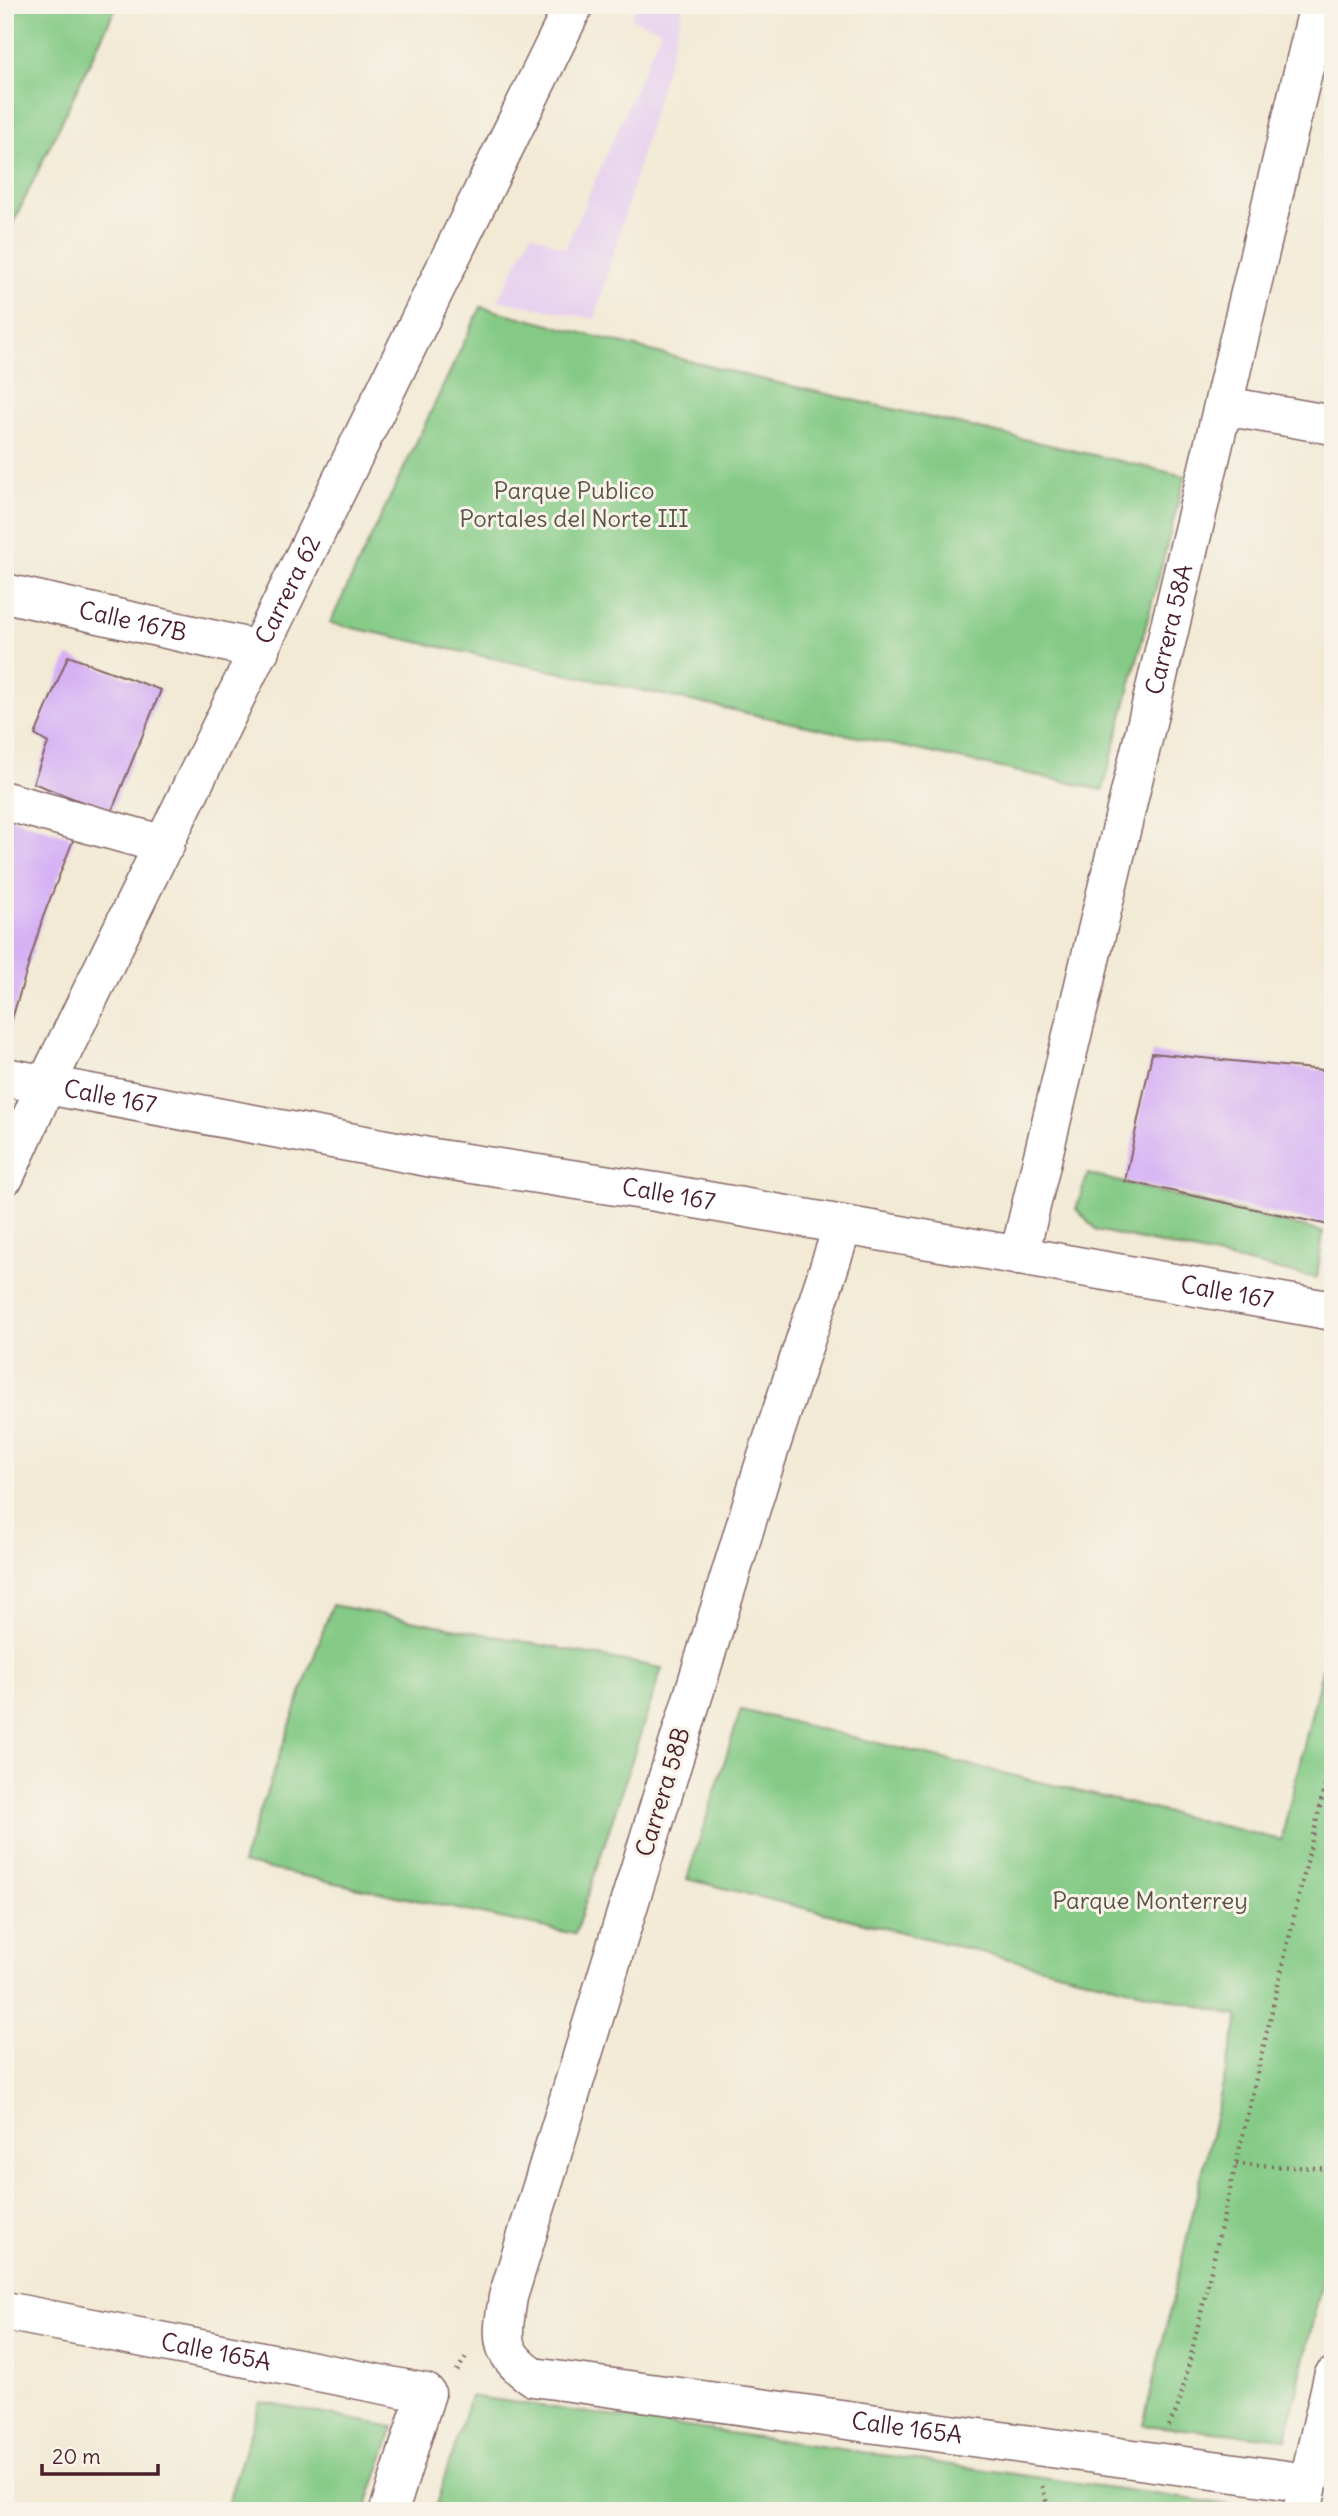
<svg xmlns="http://www.w3.org/2000/svg" width="1338" height="2516" viewBox="0 0 1338 2516" font-family="Delius,sans-serif">
  <style>
    .built { fill: #e7d2ef }
    .green { fill: #84ca86; stroke: #677458; stroke-width: 2 }
    .building { fill: #d6b0f4 }
    .lines { fill: none; stroke-linecap: round; stroke-linejoin: round }
    .minor-casing { stroke: #856666; stroke-width: 41 }
    .path { stroke: #856666; stroke-width: 4.5; stroke-dasharray: 2 5; stroke-linecap: butt }
    .minor { stroke: #fff; stroke-width: 38 }
    .labels { text-anchor: middle; stroke-width: 6; stroke-linejoin: round; paint-order: stroke }
    .park-label { font-size: 24px; fill: #5b5246; stroke: #f7f3e8 }
    .street-label { font-size: 24px; fill: #4a1f2b; stroke: #f7f3e8 }
  </style>
  <rect width="100%" height="100%" fill="#f7f3e8"/>
  <filter id="ink" filterUnits="userSpaceOnUse"><feTurbulence type="fractalNoise" baseFrequency=".0143" numOctaves="2"/><feDisplacementMap in="SourceGraphic" scale="14" xChannelSelector="R" yChannelSelector="G"/><feConvolveMatrix kernelMatrix="1 2 1 2 8 2 1 2 1" color-interpolation-filters="sRGB"/></filter>
  <filter id="wash" filterUnits="userSpaceOnUse"><feTurbulence type="fractalNoise" baseFrequency=".00686" numOctaves="4" result="noise"/><feDisplacementMap in="SourceGraphic" scale="28" xChannelSelector="R" yChannelSelector="G"/><feGaussianBlur stdDeviation="1.57" result="paint"/><feColorMatrix in="noise" values="0 0 0 0 0 0 0 0 0 0 0 0 0 0 0 0 0 1.4 0 .05"/><feComposite in="paint" operator="in"/></filter>
  <g filter="url(#wash)">
    <rect width="100%" height="100%" fill="#f2ead5"/>
    <path class="built" d="M 638,5 L 684,5 L 595,319 L 498,300 L 532,233 L 565,249 L 661,30 L 630,18 Z"/>
    <path class="green" d="M 5,5 L 117,5 L 5,240 Z
      M 481,307 L 748,376 L 1185,476 L 1103,790 L 330,623 Z
      M 1088,1174 L 1323,1232 L 1317,1278 L 1096,1230 L 1076,1209 Z
      M 332,1605 L 662,1668 L 575,1934 L 242,1863 Z
      M 1333,1626 L 1333,2232 L 1286,2439 L 1143,2425 L 1239,2016 L 687,1879 L 741,1710 L 1281,1840 Z
      M 470,2396 L 1273,2511 L 434,2511 Z
      M 260,2402 L 394,2427 L 365,2511 L 225,2511 Z"/>
    <g id="blocks">
      <path class="building" d="M 1332,52 L 1333,52 L 1333,82 L 1325,81 Z
        M 68,656 L 161,690 L 111,813 L 33,783 L 48,743 L 35,735 Z
        M 5,816 L 74,838 L 43,917 L 8,1032 L 5,1031 Z
        M 1152,1053 L 1333,1071 L 1333,1226 L 1125,1181 Z"/>
    </g>
  </g>
  <g filter="url(#ink)">
    <use href="#blocks" fill-opacity="0" stroke="#856666" stroke-width="2"/>
    <g class="lines">
      <defs>
        <g id="minor">
          <path d="M 1236,408 L 1333,425"/>
          <path id="s1" d="M 5,593 L 260,650"/>
          <path d="M 5,801 L 165,845"/>
          <path id="s2" d="M 5,1077 L 433,1158 L 656,1192 L 1333,1311"/>
          <path id="s3" d="M 5,1176 L 46,1085 L 574,5"/>
          <path id="s4" d="M 843,1225 L 762,1472 L 508,2297 C 502,2337 497,2352 533,2377 L 1308,2483"/>
          <path id="s5" d="M 1019,1256 L 1319,5"/>
          <path id="s6" d="M 5,2311 L 426,2393 L 389,2511"/>
          <path d="M 1302,2511 L 1333,2377"/>
        </g>
      </defs>
      <use href="#minor" class="minor-casing"/>
      <path class="path" d="M 1236,2164 L 1333,2169
        M 457,2371 L 467,2355
        M 1168,2426 L 1177,2410 L 1183,2389 L 1333,1751
        M 1042,2486 L 1049,2511"/>
      <use href="#minor" class="minor"/>
    </g>
  </g>
  <g class="labels">
    <g class="park-label">
      <text x="574" y="499">Parque Publico<tspan x="574" dy="28">Portales del Norte III</tspan></text>
      <text x="1150" y="1909">Parque Monterrey</text>
    </g>
    <g class="street-label">
      <text dy="8" stroke="none"><textPath href="#s3" startOffset="651">Carrera 62</textPath></text>
      <text dy="8" stroke="none"><textPath href="#s1" startOffset="131">Calle 167B</textPath></text>
      <text dy="8" stroke="none"><textPath href="#s5" startOffset="644">Carrera 58A</textPath></text>
      <text dy="8" stroke="none"><textPath href="#s2" startOffset="107">Calle 167</textPath></text>
      <text dy="8" stroke="none"><textPath href="#s2" startOffset="674">Calle 167</textPath></text>
      <text dy="8" stroke="none"><textPath href="#s2" startOffset="1241">Calle 167</textPath></text>
      <text transform="translate(663 1792) rotate(-73)" y="8">Carrera 58B</text>
      <text dy="8" stroke="none"><textPath href="#s6" startOffset="215">Calle 165A</textPath></text>
      <text dy="8" stroke="none"><textPath href="#s4" startOffset="1592">Calle 165A</textPath></text>
    </g>
  </g>
  <rect width="1338" height="2516" fill="none" stroke="#f7f3e8" stroke-width="28"/>
  <path d="M42 2464v10h116v-10" fill="none" stroke="#4a1f2b" stroke-width="3.5"/>
  <text x="52" y="2464" font-size="21" fill="#4a1f2b" stroke="#f7f3e8" stroke-width="5" paint-order="stroke">20 m</text>
</svg>
